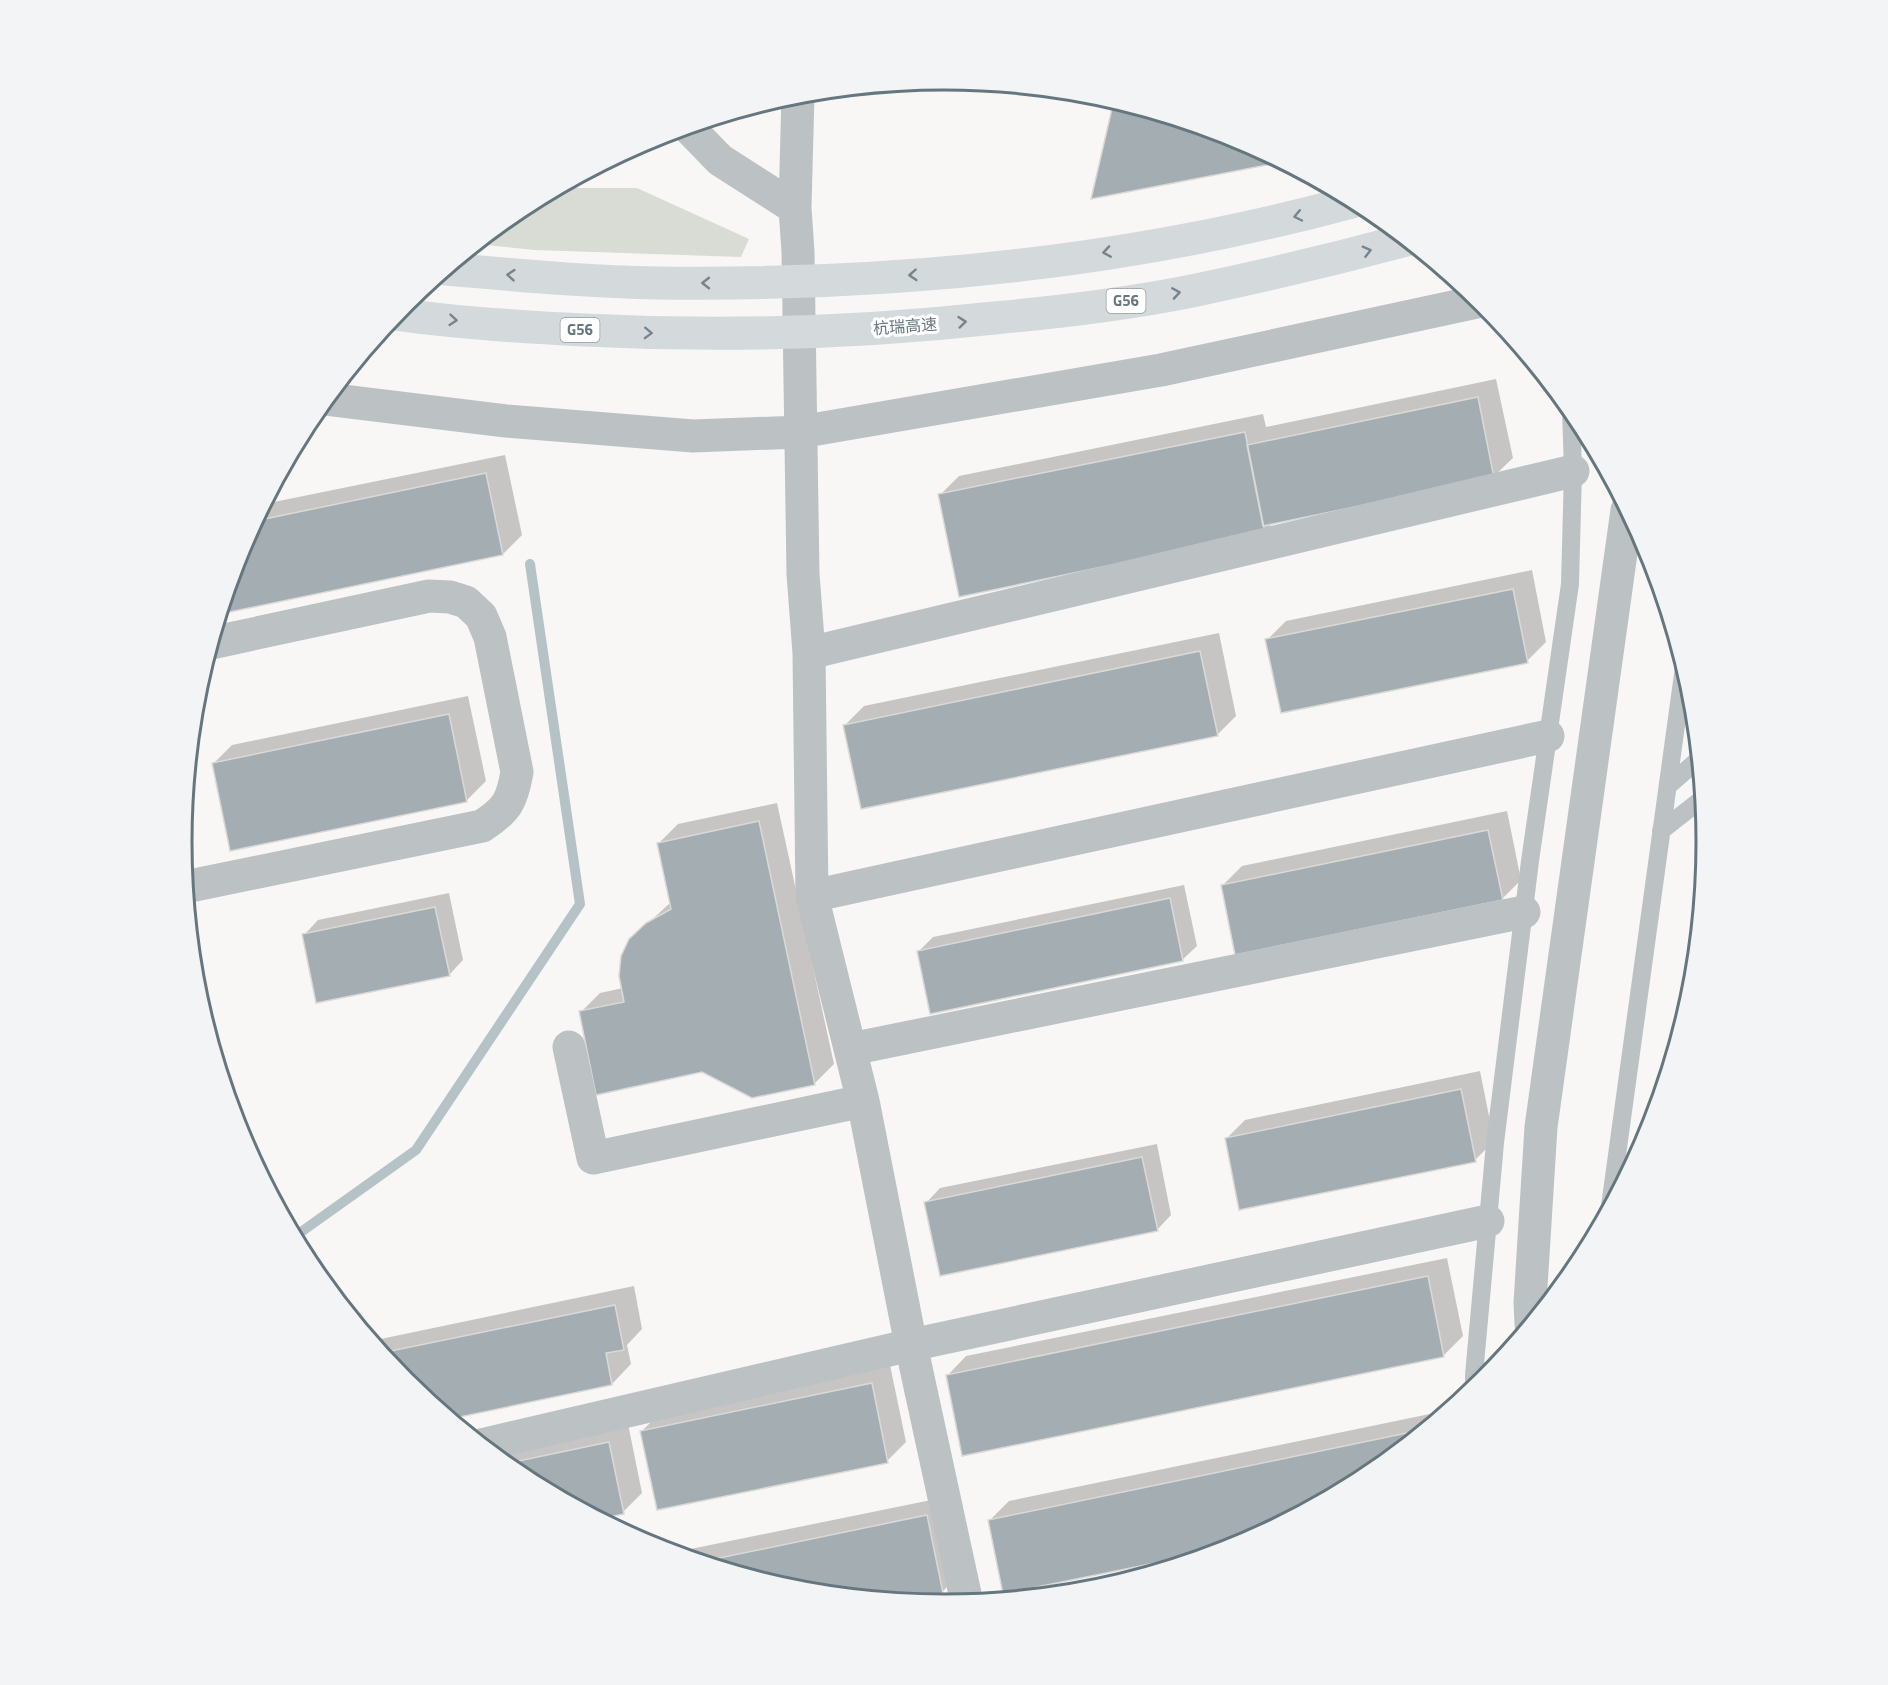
<svg xmlns="http://www.w3.org/2000/svg" width="1888" height="1685" viewBox="0 0 1888 1685" font-family="'Titillium Web','Noto Sans SC',sans-serif">
  <style>
    .green { fill: #d8dcd5 }
    .shadow { fill: #0003 }
    .lines { fill: none; stroke-linecap: round; stroke-linejoin: round }
    .stream { stroke: #b6c3c6; stroke-width: 10 }
    .building { fill: #a4aeb2; stroke: #d9d9d8; stroke-width: 1.5 }
    .service { stroke: #bcc2c4; stroke-width: 18 }
    .minor { stroke: #bcc2c4; stroke-width: 33 }
    .motorway { stroke: #d4d9db; stroke-width: 33 }
    .oneway { stroke: #76858c }
    .labels { text-anchor: middle; stroke-width: 6; stroke-linejoin: round; paint-order: stroke }
    .shield { fill: #fff; stroke: #939fa5; stroke-width: 1.5 }
    .shield-label { font-size: 15px; font-weight: bold; fill: #65767e }
    .street-label { font-size: 16px; fill: #65767e; stroke: #fff }
    .rim { fill: none; stroke: #65767e; stroke-width: 3 }
  </style>
  <rect width="100%" height="100%" fill="#f8f7f5"/>
  <path class="green" d="M 557,188 L 637,188 L 749,239 L 741,257 L 534,250 L 477,244 L 520,208 Z"/>
  <path class="shadow" d="M 1496,379 L 1513,458 L 1493,477 L 1274,522 L 1264,532 L 940,495 L 959,476 L 1263,414 L 1266,427 Z
    M 505,455 L 522,535 L 503,554 L 220,612 L 239,550 L 264,504 Z
    M 1532,570 L 1546,642 L 1527,661 L 1267,640 L 1286,621 Z
    M 1219,633 L 1236,716 L 1217,735 L 845,725 L 864,706 Z
    M 468,696 L 486,781 L 467,800 L 213,764 L 232,745 Z
    M 777,803 L 834,1064 L 815,1083 L 581,1012 L 600,993 L 623,988 L 630,940 L 671,902 L 659,843 L 678,824 Z
    M 1507,811 L 1521,880 L 1502,899 L 1223,885 L 1242,866 Z
    M 1184,885 L 1197,946 L 1182,960 L 919,951 L 933,937 Z
    M 449,893 L 463,960 L 449,975 L 304,935 L 318,920 Z
    M 1480,1071 L 1494,1141 L 1475,1160 L 1226,1139 L 1245,1120 Z
    M 1157,1144 L 1171,1215 L 1157,1230 L 926,1203 L 940,1188 Z
    M 1447,1258 L 1463,1336 L 1444,1355 L 963,1454 L 947,1376 L 966,1356 Z
    M 634,1286 L 642,1329 L 627,1345 L 631,1364 L 612,1384 L 448,1418 L 404,1382 L 371,1341 Z
    M 890,1365 L 906,1442 L 887,1461 L 642,1431 L 661,1412 Z
    M 1449,1410 L 1368,1477 L 990,1520 L 1009,1501 Z
    M 628,1424 L 642,1493 L 623,1512 L 520,1477 L 490,1452 Z
    M 946,1497 L 961,1573 L 942,1592 L 897,1601 L 795,1591 L 671,1553 Z"/>
  <g class="lines">
    <path class="stream" d="M 294,1237 L 416,1150 L 580,904 L 530,564"/>
  </g>
  <path class="building" d="M 1114,100 L 1236,138 L 1282,162 L 1091,199 Z
    M 1478,397 L 1494,478 L 1263,526 L 1247,445 Z
    M 1245,432 L 1265,533 L 959,597 L 938,494 Z
    M 486,473 L 503,555 L 220,614 L 239,550 L 255,521 Z
    M 1513,589 L 1528,663 L 1281,713 L 1265,639 Z
    M 1200,651 L 1218,736 L 861,809 L 843,725 Z
    M 449,714 L 467,802 L 230,851 L 212,763 Z
    M 759,821 L 815,1085 L 752,1098 L 702,1072 L 596,1095 L 579,1011 L 624,1002 L 619,976 L 621,956 L 629,939 L 646,923 L 671,909 L 657,843 Z
    M 1488,830 L 1503,900 L 1235,955 L 1221,885 Z
    M 1170,898 L 1183,961 L 930,1014 L 917,951 Z
    M 435,907 L 450,976 L 316,1003 L 302,934 Z
    M 1461,1089 L 1476,1162 L 1239,1210 L 1225,1138 Z
    M 1142,1157 L 1158,1231 L 940,1276 L 924,1202 Z
    M 1428,1276 L 1444,1357 L 962,1456 L 946,1375 Z
    M 615,1305 L 624,1350 L 606,1353 L 612,1385 L 450,1419 L 404,1382 L 381,1353 Z
    M 872,1383 L 888,1463 L 657,1510 L 640,1431 Z
    M 1426,1429 L 1368,1477 L 1239,1546 L 1003,1594 L 988,1520 Z
    M 609,1442 L 624,1514 L 598,1519 L 520,1477 L 504,1464 Z
    M 927,1515 L 943,1593 L 902,1601 L 795,1591 L 700,1562 Z"/>
  <g class="lines">
    <path class="service" d="M 1668,786 L 1699,759
      M 1661,831 L 1703,798
      M 1610,1206 L 1684,667
      M 1474,1390 L 1474,1375 L 1495,1143 L 1530,861 L 1570,584 L 1573,471 L 1571,410"/>
    <path class="minor" d="M 798,94 L 795,208 L 798,252 L 803,574 L 809,653 L 812,896 L 863,1101 L 911,1345 L 967,1603
      M 688,127 L 720,160 L 795,208
      M 326,399 L 506,421 L 693,436 L 800,432 L 1161,370 L 1481,301
      M 809,653 L 1573,471
      M 185,887 L 482,826 C 507,810 512,801 517,772 L 490,637 L 481,616 L 466,602 L 450,597 L 429,596 L 211,643
      M 812,896 L 1548,736
      M 569,1047 L 593,1158 L 863,1101
      M 851,1049 L 1524,912
      M 1531,1324 L 1530,1303 L 1541,1127 L 1627,510
      M 481,1445 L 911,1345 L 1488,1221"/>
    <path class="motorway" d="M 446,269 C 516,275 587,282 658,283 C 891,286 1129,263 1355,201
      M 395,314 C 458,323 521,327 584,330 C 721,337 858,333 994,318 C 1060,312 1127,304 1192,291 C 1264,276 1335,259 1406,240"/>
  </g>
  <defs><path id="oneway-chevron" d="M-2-3.5L2.5 0L-2 3.5" fill="none" stroke-width="1.6" stroke-linecap="round" stroke-linejoin="round" transform="scale(1.5)"/></defs>
  <g class="oneway">
    <use href="#oneway-chevron" transform="translate(1298 216) rotate(168)"/>
    <use href="#oneway-chevron" transform="translate(1367 251) rotate(-15)"/>
    <use href="#oneway-chevron" transform="translate(1107 252) rotate(171)"/>
    <use href="#oneway-chevron" transform="translate(511 275) rotate(-175)"/>
    <use href="#oneway-chevron" transform="translate(913 275) rotate(176)"/>
    <use href="#oneway-chevron" transform="translate(706 283) rotate(180)"/>
    <use href="#oneway-chevron" transform="translate(1176 293) rotate(-9)"/>
    <use href="#oneway-chevron" transform="translate(453 320) rotate(5)"/>
    <use href="#oneway-chevron" transform="translate(962 322) rotate(-6)"/>
    <use href="#oneway-chevron" transform="translate(648 333) rotate(2)"/>
  </g>
  <g class="labels">
    <g class="shield">
      <rect x="1106.5" y="289" width="39" height="24" rx="4.5"/>
      <rect x="560.5" y="318" width="39" height="24" rx="4.5"/>
    </g>
    <g class="shield-label">
      <text x="1126" y="306">G56</text>
      <text x="580" y="335">G56</text>
    </g>
    <g class="street-label">
      <text transform="translate(905 326) rotate(-4)" y="6">杭瑞高速</text>
    </g>
  </g>
  <path d="M0 0H1888V1685H0ZM192 842a752 752 0 1 1 1504 0a752 752 0 1 1-1504 0Z" fill="#f3f4f5" fill-rule="evenodd"/>
  <path class="rim" d="M192 842a752 752 0 1 1 1504 0a752 752 0 1 1-1504 0Z"/>
</svg>
